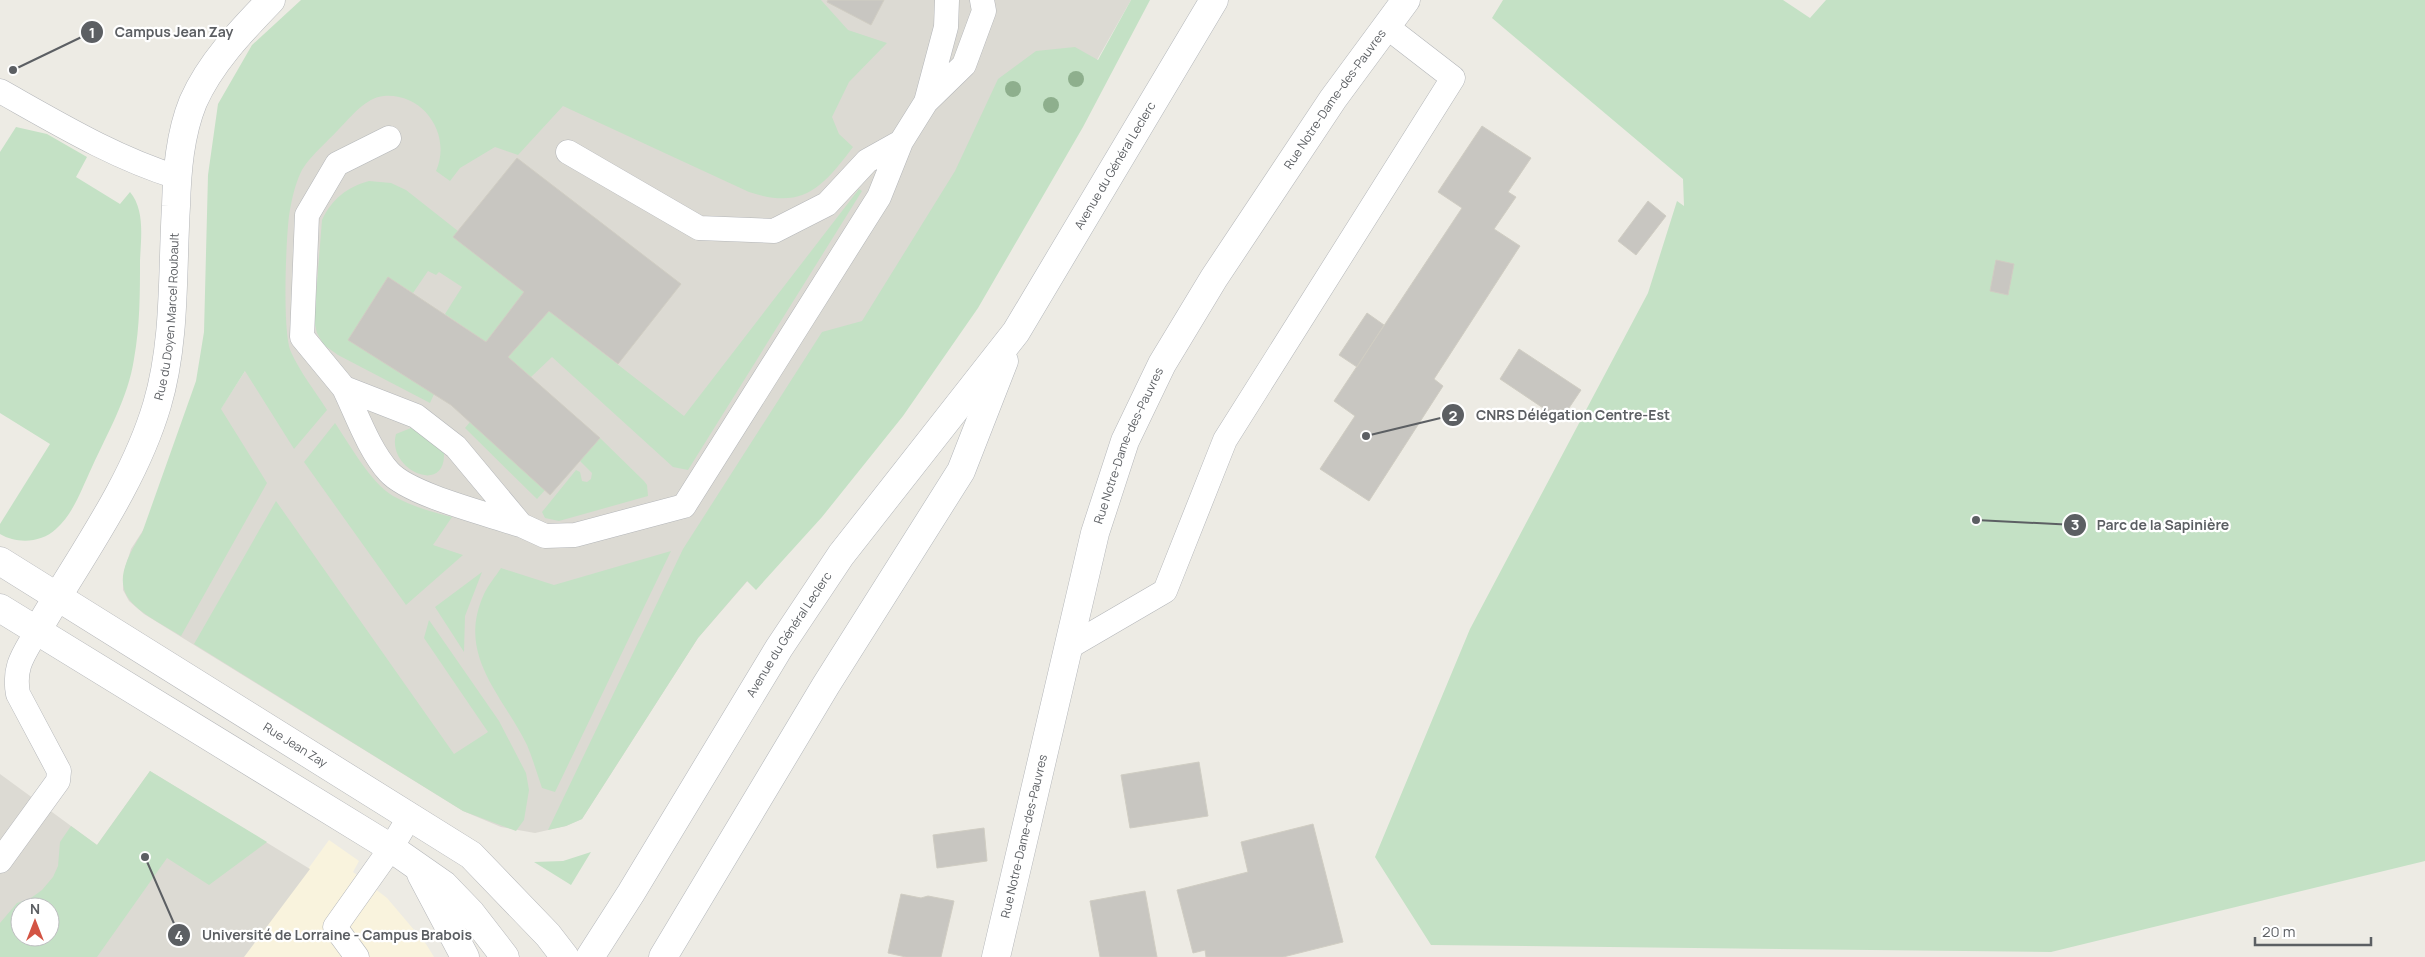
<svg xmlns="http://www.w3.org/2000/svg" width="2425" height="957" viewBox="0 0 2425 957" font-family="Manrope,sans-serif">
  <style>
    .commercial { fill: #f9f3dd }
    .education { fill: #dcdad3; fill-rule: evenodd }
    .green { fill: #c4e1c5; fill-rule: evenodd }
    .building { fill: #c8c6c1; stroke: #d0cdc3 }
    .lines { fill: none; stroke-linecap: round; stroke-linejoin: round }
    .lane-casing { stroke: #b4b6b9; stroke-width: 25 }
    .street-casing { stroke: #b4b6b9; stroke-width: 29 }
    .secondary-casing { stroke: #b3b6ba; stroke-width: 29 }
    .lane { stroke: #fff; stroke-width: 24 }
    .street { stroke: #fff; stroke-width: 28 }
    .secondary { stroke: #fff; stroke-width: 28 }
    .tree { fill: #8eaf8d }
    .labels { text-anchor: middle; stroke-width: 4.5; stroke-linejoin: round; paint-order: stroke }
    .street-label { font-size: 12px; fill: #5c5f63; stroke: #fff }
    .leader { fill: none; stroke: #5c5f63; stroke-width: 2 }
    .callout-dot { fill: #5c5f63; stroke: #fff; stroke-width: 2 }
    .mark-label { font-size: 15px; text-anchor: middle; font-weight: bold; fill: #fff }
    .callout-label { font-size: 14px; text-anchor: middle; font-weight: bold; fill: #5c5f63; stroke: #fff; stroke-width: 4.5; stroke-linejoin: round; paint-order: stroke }
  </style>
  <rect width="100%" height="100%" fill="#edebe4"/>
  <path class="commercial" d="M 329,840 L 359,861 L 353,872 L 387,898 L 426,944 L 434,957 L 244,957 Z"/>
  <path class="education" d="M 820,0 L 1131,0 L 1097,60 L 803,517 L 698,638 L 582,819 L 566,826 L 535,833 L 501,827 L 463,811 L 144,614 L 129,601 L 123,590 L 124,571 L 131,549 L 245,371 L 276,170 L 367,81 Z
    M 150,771 L 310,869 L 244,957 L 0,957 L 0,774 L 97,845 ZM 20,907 L 50,907 L 50,937 L 20,937 Z"/>
  <path class="green" d="M 301,0 L 821,0 L 848,30 L 887,43 L 849,82 L 832,117 L 839,134 L 853,147 C 822,188 803,210 749,192 L 563,106 L 518,155 L 495,147 L 460,168 L 450,181 L 436,171 C 452,135 424,93 384,96 C 366,97 350,118 339,129 C 328,141 308,158 301,172 C 295,184 291,202 289,216 C 286,240 282,332 291,352 C 300,372 315,391 327,410 L 294,449 L 245,371 L 221,409 L 267,483 L 181,636 C 129,605 102,595 142,533 L 196,381 L 204,332 L 208,175 L 218,104 L 252,45 Z
    M 1131,0 L 1150,0 L 1083,127 L 978,308 L 903,416 L 822,517 L 756,590 L 747,581 L 698,638 L 582,819 L 566,826 L 548,830 L 683,549 L 822,332 L 862,321 L 955,171 L 998,79 L 1036,51 L 1075,47 L 1098,60 Z
    M 1503,0 L 1783,0 L 1810,18 L 1826,0 L 2425,0 L 2425,861 L 2051,952 L 1431,945 L 1375,857 L 1470,629 L 1648,293 L 1677,201 L 1684,206 L 1683,179 L 1492,18 Z
    M 16,127 L 47,134 L 87,157 L 76,177 L 120,204 L 130,192 C 145,210 141,237 140,261 C 140,293 140,326 134,359 C 128,398 108,432 92,467 C 82,488 74,513 56,529 C 41,543 17,544 0,534 L 0,524 L 50,444 L 0,413 L 0,152 Z
    M 369,181 L 391,183 L 406,190 L 458,231 L 524,292 L 486,342 L 445,314 L 462,287 L 439,272 L 436,275 L 428,271 L 413,293 L 388,277 L 348,340 L 434,394 L 430,403 L 338,355 L 324,345 L 317,333 L 314,321 L 322,220 C 332,199 347,187 369,181 Z
    M 859,189 L 862,191 L 688,470 L 673,467 L 552,357 L 531,377 L 508,357 L 549,311 L 684,416 Z
    M 470,422 L 545,490 L 537,499 L 465,428 Z
    M 335,423 C 350,445 370,482 393,496 C 411,506 431,512 452,517 L 433,545 L 463,555 L 406,605 L 304,462 Z
    M 411,428 L 420,431 L 444,453 C 446,496 386,470 396,434 Z
    M 600,438 L 644,481 L 647,485 L 648,496 L 559,521 L 545,518 L 542,512 L 576,470 L 580,472 L 582,481 L 587,482 L 591,479 L 592,473 L 580,461 Z
    M 276,501 L 454,754 L 488,732 L 424,638 L 429,620 L 499,721 L 526,773 L 529,790 L 524,820 L 516,831 L 463,811 L 194,644 Z
    M 671,551 L 555,792 L 542,788 C 537,774 533,759 527,745 C 502,694 456,655 484,594 C 488,585 496,576 501,568 L 554,585 Z
    M 482,572 L 465,616 L 464,652 L 435,607 Z
    M 150,771 L 267,842 L 209,885 L 167,858 L 97,957 L 0,957 L 0,923 L 17,903 L 31,898 L 42,890 L 53,877 L 58,866 L 60,842 L 71,826 L 97,845 ZM 20,907 L 50,907 L 50,937 L 20,937 Z
    M 591,852 L 571,885 L 534,862 L 563,861 Z"/>
  <path class="building" d="M 828,0 L 884,0 L 871,25 L 827,2 Z
    M 1482,126 L 1531,158 L 1508,192 L 1516,197 L 1494,229 L 1520,246 L 1434,379 L 1443,386 L 1369,501 L 1320,469 L 1355,416 L 1334,401 L 1462,208 L 1438,192 Z
    M 517,158 L 681,284 L 618,364 L 549,311 L 508,357 L 600,438 L 550,495 L 451,405 L 348,340 L 388,277 L 486,342 L 524,292 L 453,237 Z
    M 1648,201 L 1666,216 L 1636,255 L 1618,241 Z
    M 1996,260 L 2014,264 L 2008,295 L 1990,291 Z
    M 1367,313 L 1384,325 L 1357,367 L 1339,355 Z
    M 1519,349 L 1581,390 L 1561,420 L 1500,379 Z
    M 1199,762 L 1208,816 L 1130,828 L 1121,775 Z
    M 1313,824 L 1343,942 L 1283,957 L 1206,957 L 1205,950 L 1193,953 L 1177,890 L 1248,872 L 1241,842 Z
    M 984,828 L 987,861 L 937,868 L 933,835 Z
    M 1145,891 L 1157,957 L 1100,957 L 1090,901 Z
    M 901,894 L 921,898 L 928,896 L 954,901 L 941,957 L 906,957 L 888,953 Z"/>
  <g class="lines">
    <defs>
      <path id="lane" d="M 0,91 C 57,123 115,158 177,177
        M 926,102 L 946,27 L 947,0
        M 389,138 L 337,164 L 307,215 L 302,337 L 344,388 L 416,416 L 456,447 L 521,525 L 545,536 L 575,535 L 684,506 L 879,197 L 901,142 L 926,102 L 964,65 L 984,11 L 982,0
        M 568,152 L 699,228 L 774,231 L 827,204 L 867,161 L 901,142
        M 344,388 C 357,415 369,450 389,472 C 410,495 488,514 520,525
        M 1069,647 L 1165,591 L 1225,440 L 1453,78 L 1387,27
        M 0,861 L 58,781 L 59,771 L 18,694 C 13,666 24,654 37,631
        M 357,957 L 335,927 L 391,848 L 410,816"/>
      <g id="street">
        <path id="s1" d="M 0,561 L 471,855 L 548,935 L 565,957"/>
        <path d="M 0,608 L 391,848 L 444,885 L 471,913 L 505,957"/>
        <path id="s2" d="M 37,631 C 79,558 133,486 157,405 C 176,341 172,271 176,206 C 177,171 180,134 193,102 C 210,63 242,30 271,0"/>
        <path d="M 421,874 L 465,957"/>
        <path id="s3" d="M 996,957 L 1095,533 L 1125,441 L 1162,364 L 1214,278 L 1333,99 L 1406,0"/>
      </g>
      <g id="secondary">
        <path id="s4" d="M 590,957 L 631,893 L 779,648 L 841,555 L 1016,332 L 1214,0"/>
        <path d="M 663,957 L 826,685 L 961,471 L 1004,361"/>
      </g>
    </defs>
    <use href="#lane" class="lane-casing"/>
    <use href="#street" class="street-casing"/>
    <use href="#secondary" class="secondary-casing"/>
    <use href="#lane" class="lane"/>
    <use href="#street" class="street"/>
    <use href="#secondary" class="secondary"/>
  </g>
  <g class="tree">
    <circle cx="1076" cy="79" r="8"/>
    <circle cx="1013" cy="89" r="8"/>
    <circle cx="1051" cy="105" r="8"/>
  </g>
  <g class="labels">
    <g class="street-label">
      <text dy="4" stroke="none"><textPath href="#s3" startOffset="934">Rue Notre-Dame-des-Pauvres</textPath></text>
      <text dy="4" stroke="none"><textPath href="#s4" startOffset="951">Avenue du Général Leclerc</textPath></text>
      <text dy="4" stroke="none"><textPath href="#s2" startOffset="346">Rue du Doyen Marcel Roubault</textPath></text>
      <text dy="4" stroke="none"><textPath href="#s3" startOffset="529">Rue Notre-Dame-des-Pauvres</textPath></text>
      <text dy="4" stroke="none"><textPath href="#s4" startOffset="379">Avenue du Général Leclerc</textPath></text>
      <text dy="4" stroke="none"><textPath href="#s1" startOffset="348">Rue Jean Zay</textPath></text>
      <text dy="4" stroke="none"><textPath href="#s3" startOffset="124">Rue Notre-Dame-des-Pauvres</textPath></text>
    </g>
  </g>
  <path class="leader" d="M13 70L92 32M1366 436L1453 415M1976 520L2075 525M145 857L179 935"/>
  <g class="callout-dot">
    <circle cx="13" cy="70" r="5"/>
    <circle cx="1366" cy="436" r="5"/>
    <circle cx="1976" cy="520" r="5"/>
    <circle cx="145" cy="857" r="5"/>
    <circle cx="92" cy="32" r="12"/>
    <circle cx="1453" cy="415" r="12"/>
    <circle cx="2075" cy="525" r="12"/>
    <circle cx="179" cy="935" r="12"/>
  </g>
  <g class="mark-label">
    <text x="92" y="38">1</text>
    <text x="1453" y="421">2</text>
    <text x="2075" y="530">3</text>
    <text x="179" y="941">4</text>
  </g>
  <g class="callout-label">
    <text x="174" y="37">Campus Jean Zay</text>
    <text x="1573" y="420">CNRS Délégation Centre-Est</text>
    <text x="2163" y="530">Parc de la Sapinière</text>
    <text x="337" y="940">Université de Lorraine - Campus Brabois</text>
  </g>
  <g transform="translate(35 922)"><circle r="24" fill="#ffffff" stroke="#bebfc1"/>
  <path d="M0-4L9 19L0 12L-9 19Z" fill="#d35444"/>
  <text y="-8" font-size="14" font-weight="bold" text-anchor="middle" fill="#5c5f63">N</text>
  </g>
  <path d="M2255 937v8h116v-8" fill="none" stroke="#5c5f63" stroke-width="2.5"/>
  <text x="2262" y="937" font-size="15" fill="#5c5f63" stroke="#ffffff" stroke-width="4" paint-order="stroke">20 m</text>
</svg>
